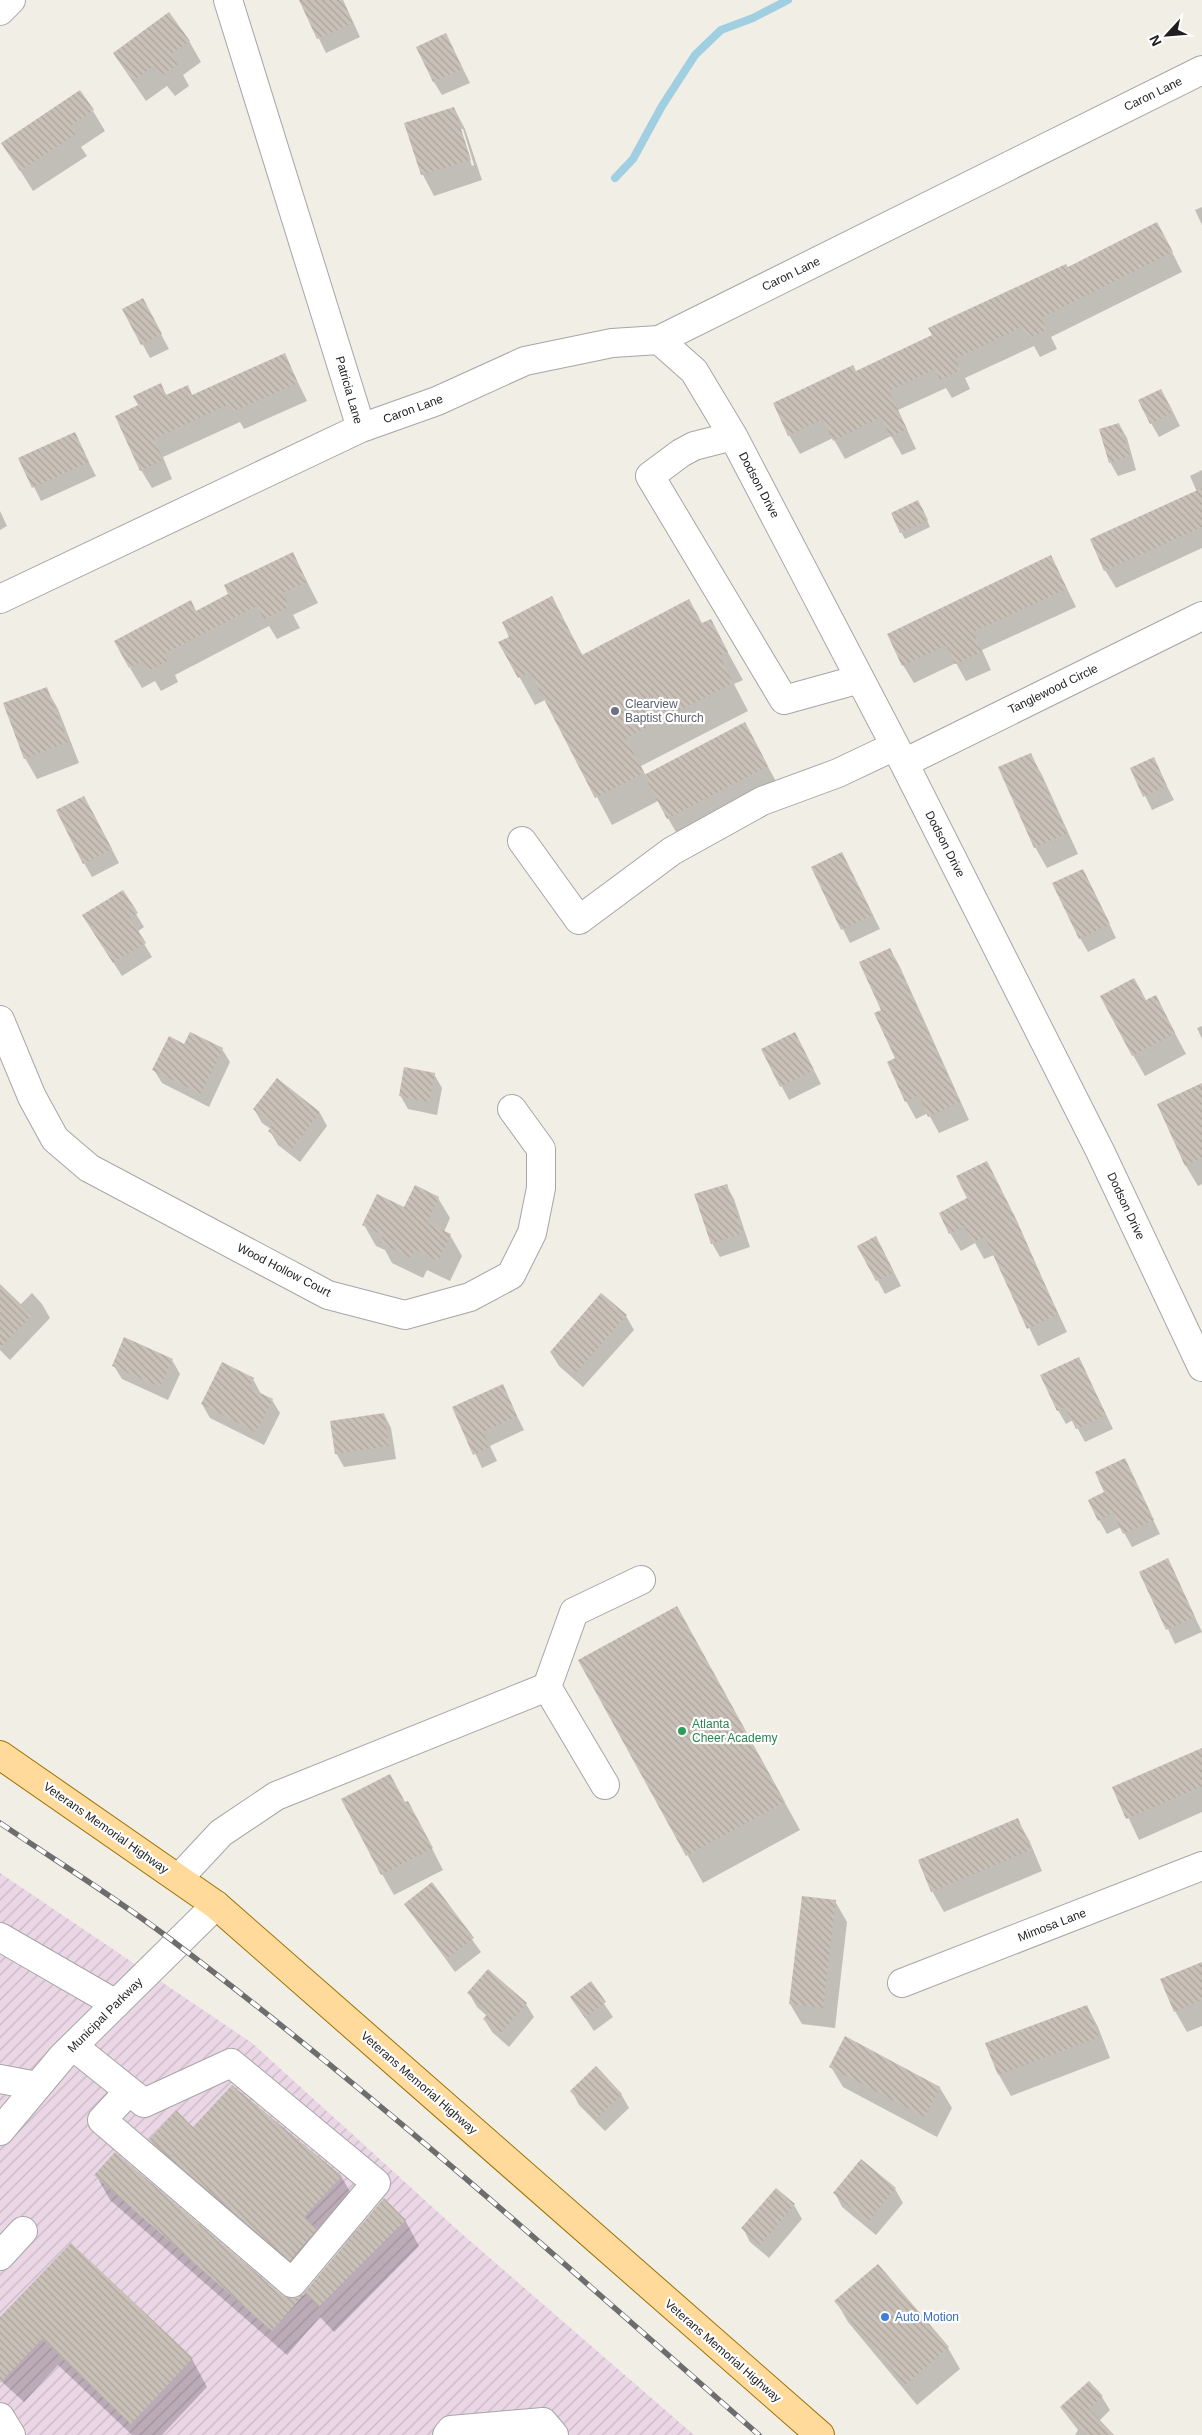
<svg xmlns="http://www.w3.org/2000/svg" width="1202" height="2435" viewBox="0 0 1202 2435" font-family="Helvetica,sans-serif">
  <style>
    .industrial { fill: url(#industrial-furrows) }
    .shadow { fill: #0003; fill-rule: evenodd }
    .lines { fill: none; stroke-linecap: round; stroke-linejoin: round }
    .stream { stroke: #a1cfe2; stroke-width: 8 }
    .building { fill: url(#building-back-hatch) }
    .minor-casing { stroke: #a6a6a6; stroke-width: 30 }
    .major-casing { stroke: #9a7100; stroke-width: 30 }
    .minor { stroke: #fff; stroke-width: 28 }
    .major { stroke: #ffda9b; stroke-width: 28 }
    .rail-casing { stroke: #6d6d6d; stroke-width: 5.5 }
    .rail { stroke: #fff; stroke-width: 4; stroke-dasharray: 11; stroke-linecap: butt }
    .worship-dot { fill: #6b7280; stroke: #fff; stroke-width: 2 }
    .leisure-dot { fill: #2e9e5b; stroke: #fff; stroke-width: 2 }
    .shop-dot { fill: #3f7fe0; stroke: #fff; stroke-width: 2 }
    .labels { text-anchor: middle; stroke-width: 4.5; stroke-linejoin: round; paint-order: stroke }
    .street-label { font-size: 12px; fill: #1f1f1f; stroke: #fff }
    .worship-label { font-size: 12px; fill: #5b616d; stroke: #fff; text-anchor: start }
    .leisure-label { font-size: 12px; fill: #27864d; stroke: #fff; text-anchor: start }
    .shop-label { font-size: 12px; fill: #366cbe; stroke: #fff; text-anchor: start }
  </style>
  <defs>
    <pattern id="industrial-furrows" width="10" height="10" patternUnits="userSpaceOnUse" patternTransform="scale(1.25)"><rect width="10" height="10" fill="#ead6e5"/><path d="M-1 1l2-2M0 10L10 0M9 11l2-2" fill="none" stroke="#c8b7c4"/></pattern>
    <pattern id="building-back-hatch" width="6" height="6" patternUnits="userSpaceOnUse" patternTransform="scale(1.25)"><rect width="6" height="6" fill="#c9c0b7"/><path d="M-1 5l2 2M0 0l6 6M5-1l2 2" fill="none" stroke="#aca59d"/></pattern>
  </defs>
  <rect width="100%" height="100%" fill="#f1eee5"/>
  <path class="industrial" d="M 0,1873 L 252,2043 L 462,2234 L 694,2435 L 0,2435 Z"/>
  <path class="shadow" d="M 300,0 L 343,0 L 360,37 L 326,53 Z
    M 446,35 L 470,83 L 442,95 L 434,82 Z
    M 189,41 L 201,62 L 183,75 L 189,86 L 175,96 L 167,86 L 146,101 L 114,54 Z
    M 454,108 L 465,129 L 482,180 L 434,196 L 423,175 L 406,124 ZM 460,129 L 463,129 L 474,165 L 472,166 Z
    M 93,111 L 105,131 L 81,147 L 87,156 L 33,191 L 3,143 Z
    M 1202,207 L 1202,225 L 1195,210 Z
    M 1167,242 L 1182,272 L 1051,337 L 1057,349 L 1040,357 L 1034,346 L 965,378 L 970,389 L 952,398 L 946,388 L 898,410 L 916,449 L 902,455 L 891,436 L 845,459 L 833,438 L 800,454 L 789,435 L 856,373 L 1068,269 Z
    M 124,310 L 150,314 L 169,349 L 150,358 Z
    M 284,354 L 307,401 L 244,429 L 240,422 L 163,457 L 172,479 L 152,488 L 141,470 L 140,406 L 160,385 L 167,396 L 192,396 Z
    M 1169,404 L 1180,426 L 1159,437 L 1151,423 Z
    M 1119,424 L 1127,438 L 1136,470 L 1118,476 L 1110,462 Z
    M 74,433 L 96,476 L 41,501 L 20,458 Z
    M 1202,470 L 1202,548 L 1116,588 L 1105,570 L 1197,492 L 1190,476 Z
    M 922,508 L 930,527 L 905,539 L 901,532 Z
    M 0,511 L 7,526 L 0,530 Z
    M 293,554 L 318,603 L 293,615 L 300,628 L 277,639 L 269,626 L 175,675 L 178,682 L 161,691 L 155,681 L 142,688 L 130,668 L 196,612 L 230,594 Z
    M 1051,556 L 1076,607 L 982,650 L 991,670 L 966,681 L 956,663 L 914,683 L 903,665 Z
    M 551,598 L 583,656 L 703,624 L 710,620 L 743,680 L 734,684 L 748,711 L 641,766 L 646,776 L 745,724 L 779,787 L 680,839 L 658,801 L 612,825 L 545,700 L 535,705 L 500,642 L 511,637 Z
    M 46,688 L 58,709 L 79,763 L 37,779 L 25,758 Z
    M 1030,754 L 1042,775 L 1078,854 L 1047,868 L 1035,847 Z
    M 1153,759 L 1174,800 L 1152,810 L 1132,769 Z
    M 92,811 L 119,863 L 92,877 L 84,863 Z
    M 842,853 L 880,929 L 850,943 L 812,867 Z
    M 1083,870 L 1116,938 L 1088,952 L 1080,938 Z
    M 136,914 L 144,927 L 137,932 L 152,957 L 122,976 L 92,929 Z
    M 890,949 L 900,967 L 969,1120 L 939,1133 L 928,1113 L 916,1119 L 906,1101 L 883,1010 Z
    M 1155,996 L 1186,1054 L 1145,1076 L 1133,1055 L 1146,1001 Z
    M 1202,1026 L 1202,1039 L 1197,1028 Z
    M 185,1046 L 222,1049 L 230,1062 L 209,1107 L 162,1083 L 154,1070 Z
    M 802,1047 L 821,1084 L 789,1100 L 762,1049 Z
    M 434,1074 L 442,1088 L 437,1115 L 408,1109 L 400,1095 Z
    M 1158,1105 L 1202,1110 L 1202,1184 L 1198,1186 L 1186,1166 Z
    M 254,1109 L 320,1113 L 327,1126 L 300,1162 L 278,1145 L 270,1131 L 271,1129 L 262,1123 Z
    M 996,1180 L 1067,1332 L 1038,1346 L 994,1255 L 984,1259 L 975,1243 L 961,1251 L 950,1233 L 969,1199 Z
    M 726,1185 L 734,1199 L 750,1247 L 720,1257 L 712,1243 Z
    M 438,1198 L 450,1218 L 444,1232 L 450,1235 L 462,1256 L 450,1281 L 427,1270 L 423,1278 L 392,1263 L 385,1250 L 376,1246 L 364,1225 Z
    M 859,1246 L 883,1251 L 901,1286 L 885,1294 Z
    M 0,1286 L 20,1305 L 32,1293 L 42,1304 L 50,1318 L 10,1360 L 0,1350 Z
    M 626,1316 L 634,1330 L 583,1387 L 559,1366 L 551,1353 Z
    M 1079,1358 L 1113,1429 L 1085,1442 L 1073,1420 L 1066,1424 L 1058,1410 Z
    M 172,1360 L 180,1374 L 168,1400 L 122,1379 L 114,1366 Z
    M 253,1379 L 261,1394 L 272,1400 L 280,1413 L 264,1445 L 210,1418 L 202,1404 Z
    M 502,1386 L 524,1430 L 490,1446 L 497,1461 L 482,1468 L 454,1408 Z
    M 384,1414 L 391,1428 L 396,1459 L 344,1467 L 336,1453 Z
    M 1124,1460 L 1160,1534 L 1132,1547 L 1121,1527 L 1107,1534 L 1099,1520 L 1106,1493 Z
    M 1168,1560 L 1202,1632 L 1175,1644 L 1141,1572 Z
    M 692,1635 L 800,1830 L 703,1883 L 580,1661 Z
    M 1202,1750 L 1202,1812 L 1139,1840 L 1114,1788 Z
    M 406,1804 L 419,1823 L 443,1870 L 394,1895 L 382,1874 Z
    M 1017,1819 L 1029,1840 L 1042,1871 L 944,1912 L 932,1891 Z
    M 432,1884 L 481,1952 L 455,1972 L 406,1904 Z
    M 835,1901 L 847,1922 L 835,2028 L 802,2024 L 790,2004 Z
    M 1202,1963 L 1202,2026 L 1187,2032 L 1175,2011 Z
    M 590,1983 L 613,2017 L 594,2031 L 571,1997 Z
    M 469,1993 L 526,2004 L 534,2017 L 509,2047 L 492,2032 L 484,2019 L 487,2016 L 477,2007 Z
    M 1087,2006 L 1098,2027 L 1110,2058 L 1011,2096 L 999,2075 L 987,2043 Z
    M 831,2067 L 940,2088 L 952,2108 L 937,2137 L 843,2087 Z
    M 572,2091 L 621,2094 L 629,2108 L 605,2131 L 579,2105 Z
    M 194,2129 L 341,2176 L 357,2204 L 322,2241 L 332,2257 L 306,2287 L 166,2167 L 150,2140 Z
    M 96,2175 L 289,2300 L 298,2299 L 305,2294 L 384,2200 L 405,2220 L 419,2246 L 334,2332 L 320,2317 L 287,2355 L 110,2200 Z
    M 895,2189 L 903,2203 L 876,2235 L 842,2207 L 835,2193 Z
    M 794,2205 L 802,2219 L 769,2258 L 750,2242 L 743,2228 Z
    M 836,2301 L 948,2348 L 960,2369 L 917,2405 L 848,2322 Z
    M 0,2319 L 192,2359 L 207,2387 L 162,2435 L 132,2435 L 58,2365 L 24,2402 L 0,2380 Z
    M 1102,2397 L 1110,2410 L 1099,2421 L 1112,2435 L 1075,2435 L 1078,2430 L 1061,2408 Z"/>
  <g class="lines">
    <path class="stream" d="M 615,178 L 633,159 L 662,106 L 695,55 L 721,30 L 753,18 L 788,0"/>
  </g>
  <path class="building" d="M 299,0 L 343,0 L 353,23 L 317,39 Z
    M 169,12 L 190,41 L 171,54 L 178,64 L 162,76 L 154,66 L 133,81 L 113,53 Z
    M 446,33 L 463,69 L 433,82 L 416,47 Z
    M 80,90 L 94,110 L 70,126 L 76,134 L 20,171 L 1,143 Z
    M 454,107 L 471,160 L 421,175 L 404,123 Z
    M 1157,222 L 1173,252 L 1041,318 L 1047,330 L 1028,338 L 1022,327 L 955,359 L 960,370 L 940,380 L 935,369 L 889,391 L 907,429 L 890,437 L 881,417 L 833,441 L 823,419 L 788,436 L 773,403 L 853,365 L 856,371 L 932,335 L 928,328 L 1066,264 L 1068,267 Z
    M 143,298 L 162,334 L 141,345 L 122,309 Z
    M 285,353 L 298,383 L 232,412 L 229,404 L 154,439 L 163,460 L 140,471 L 115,416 L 138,405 L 133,396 L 161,383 L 166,395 L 188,385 L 192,395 Z
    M 1161,389 L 1173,412 L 1150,424 L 1138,400 Z
    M 1119,423 L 1130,456 L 1109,463 L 1099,429 Z
    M 75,432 L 89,462 L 32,488 L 18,458 Z
    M 1202,488 L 1202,527 L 1104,571 L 1090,539 Z
    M 918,500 L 928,520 L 900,533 L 891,513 Z
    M 293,552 L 307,582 L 282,593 L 289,607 L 264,619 L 257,606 L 164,654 L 168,661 L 148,671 L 143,661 L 129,668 L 114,641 L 191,600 L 196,611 L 228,594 L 224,585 Z
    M 1051,555 L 1067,589 L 973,632 L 982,652 L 955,664 L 946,645 L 902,666 L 887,634 Z
    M 552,596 L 582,655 L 689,599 L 702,623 L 711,619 L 728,652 L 720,656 L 733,683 L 626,738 L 644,773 L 595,798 L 530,672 L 518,678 L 498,642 L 509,637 L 502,622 Z
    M 47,687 L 68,742 L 24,759 L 3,703 Z
    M 745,722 L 768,766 L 667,819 L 644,775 Z
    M 1031,753 L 1067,833 L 1034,848 L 998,767 Z
    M 1154,757 L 1167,786 L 1143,797 L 1130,768 Z
    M 84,796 L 112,849 L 83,864 L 56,810 Z
    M 842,852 L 873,915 L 841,930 L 811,867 Z
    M 1083,869 L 1110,924 L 1079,939 L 1052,883 Z
    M 123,890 L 138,913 L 130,918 L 146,943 L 113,963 L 82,915 Z
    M 890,948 L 960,1102 L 928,1117 L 919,1095 L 905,1102 L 887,1062 L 895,1058 L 874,1013 L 881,1010 L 859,962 Z
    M 1134,978 L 1146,1000 L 1156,995 L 1175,1033 L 1132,1056 L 1100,996 Z
    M 190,1032 L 223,1048 L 201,1094 L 152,1070 L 169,1036 L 184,1044 Z
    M 795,1032 L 814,1070 L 780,1087 L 761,1049 Z
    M 404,1067 L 435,1073 L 429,1102 L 399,1096 Z
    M 277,1078 L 320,1112 L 292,1149 L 268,1131 L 273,1124 L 253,1109 Z
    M 1202,1083 L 1202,1158 L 1185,1166 L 1157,1104 Z
    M 987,1161 L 1017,1221 L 1058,1314 L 1027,1329 L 985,1237 L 973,1242 L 964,1226 L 949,1234 L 939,1213 L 967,1198 L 956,1176 Z
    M 727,1184 L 743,1233 L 711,1244 L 694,1194 Z
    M 415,1185 L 439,1197 L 427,1223 L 451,1234 L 438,1261 L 415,1249 L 411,1258 L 379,1242 L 383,1235 L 362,1225 L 377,1194 L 404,1207 Z
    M 876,1236 L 894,1272 L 876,1281 L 857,1246 Z
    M 0,1284 L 32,1315 L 0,1348 Z
    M 601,1293 L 627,1315 L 575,1374 L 550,1352 Z
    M 124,1337 L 173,1359 L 160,1387 L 112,1366 Z
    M 1079,1357 L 1106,1415 L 1076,1429 L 1065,1407 L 1057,1411 L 1040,1375 Z
    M 222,1362 L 254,1378 L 249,1388 L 273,1399 L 256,1432 L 201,1404 Z
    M 503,1384 L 517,1416 L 483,1432 L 490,1447 L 473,1455 L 452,1407 Z
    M 384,1413 L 389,1446 L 335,1454 L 330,1421 Z
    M 1125,1458 L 1154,1520 L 1123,1534 L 1113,1513 L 1098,1521 L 1088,1500 L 1104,1492 L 1095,1472 Z
    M 1168,1558 L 1195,1617 L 1166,1630 L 1139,1572 Z
    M 677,1606 L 785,1802 L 686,1856 L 578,1660 Z
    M 1202,1748 L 1202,1786 L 1126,1819 L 1112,1787 Z
    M 390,1774 L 405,1802 L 408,1801 L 433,1848 L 381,1875 L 341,1799 Z
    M 1018,1818 L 1031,1850 L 931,1892 L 918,1860 Z
    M 432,1882 L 474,1938 L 446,1959 L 404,1904 Z
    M 802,1896 L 836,1900 L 823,2008 L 789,2004 Z
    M 1202,1962 L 1202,2000 L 1174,2012 L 1160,1979 Z
    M 488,1969 L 527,2003 L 500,2034 L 483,2019 L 489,2012 L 467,1993 Z
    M 591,1981 L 606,2002 L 585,2018 L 570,1997 Z
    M 1087,2005 L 1099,2037 L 998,2075 L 985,2043 Z
    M 845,2036 L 940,2087 L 925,2117 L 829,2067 Z
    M 596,2066 L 622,2094 L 596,2119 L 570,2091 Z
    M 232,2085 L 342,2176 L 304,2217 L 317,2229 L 290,2261 L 149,2140 L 176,2110 L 193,2127 Z
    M 115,2152 L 282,2295 L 289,2298 L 297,2298 L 304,2293 L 384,2198 L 406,2220 L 319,2307 L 305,2293 L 272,2331 L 94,2175 Z
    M 861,2159 L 896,2188 L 868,2222 L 833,2193 Z
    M 776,2188 L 795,2204 L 760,2245 L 741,2228 Z
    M 71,2243 L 193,2358 L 131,2424 L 42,2339 L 0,2383 L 0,2317 Z
    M 878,2264 L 949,2347 L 905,2385 L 834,2301 Z
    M 1089,2381 L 1103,2396 L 1089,2409 L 1114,2435 L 1086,2435 L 1060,2407 Z"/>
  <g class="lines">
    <defs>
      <path id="minor" d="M 228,0 L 361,428
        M 0,11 L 11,0
        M 659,340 L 694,371 L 733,436 L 904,763 L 1100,1151 L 1202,1367
        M 733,436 L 694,446 L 681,453 L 650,476 L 784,700 L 860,679
        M 0,599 L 361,428 L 437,401 L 525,361 L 612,343 L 659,340 L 1202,70
        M 904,763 L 1202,616
        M 522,841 L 579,920 L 672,851 L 762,801 L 838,773 L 895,746
        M 0,1020 L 32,1097 L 55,1139 L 89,1168 L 328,1295 L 405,1315 L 470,1297 L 511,1275 L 532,1233 L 541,1188 L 541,1149 L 512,1109
        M 547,1687 L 605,1785
        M 179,1878 L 221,1833 L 276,1796 L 547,1687 L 574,1612 L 641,1580
        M 0,1937 L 116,2004
        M 902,1983 L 1202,1866
        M 73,2046 L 144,2103 L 231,2063 L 376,2183 L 292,2283 L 102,2120 L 129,2091
        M 0,2079 L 37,2086
        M 0,2131 L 62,2057 L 216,1905
        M 0,2256 L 23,2231
        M 0,2417 L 11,2435
        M 447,2435 L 451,2430 L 543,2422 L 554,2435"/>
      <path id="major" d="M 0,1755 L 216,1905 L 820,2435"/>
    </defs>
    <use href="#minor" class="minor-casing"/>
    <use href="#major" class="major-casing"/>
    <use href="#minor" class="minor"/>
    <use href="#major" class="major"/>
    <defs>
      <path id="rail" d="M 0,1823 C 59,1863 121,1901 178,1945 C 380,2098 569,2268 759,2435"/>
    </defs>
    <use href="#rail" class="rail-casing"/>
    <use href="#rail" class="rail"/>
  </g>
  <circle class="worship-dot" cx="615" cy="711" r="5"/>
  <circle class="leisure-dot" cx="682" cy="1731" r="5"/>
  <circle class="shop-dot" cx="885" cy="2317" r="5"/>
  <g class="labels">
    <g class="street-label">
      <text transform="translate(1153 94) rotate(-26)" y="4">Caron Lane</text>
      <text transform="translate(791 274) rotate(-26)" y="4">Caron Lane</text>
      <text transform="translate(349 390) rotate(74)" y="4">Patricia Lane</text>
      <text transform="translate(413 409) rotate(-20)" y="4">Caron Lane</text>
      <text transform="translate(759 485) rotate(62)" y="4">Dodson Drive</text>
      <text transform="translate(1053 689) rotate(-26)" y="4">Tanglewood Circle</text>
      <text transform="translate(945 844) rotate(63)" y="4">Dodson Drive</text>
      <text transform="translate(1126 1206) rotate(65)" y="4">Dodson Drive</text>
      <text transform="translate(284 1270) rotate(27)" y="4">Wood Hollow Court</text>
      <text transform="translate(106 1828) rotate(35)" y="4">Veterans Memorial Highway</text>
      <text transform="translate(1052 1925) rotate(-21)" y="4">Mimosa Lane</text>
      <text transform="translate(105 2015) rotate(-45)" y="4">Municipal Parkway</text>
      <text transform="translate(419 2083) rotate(41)" y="4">Veterans Memorial Highway</text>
      <text transform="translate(723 2351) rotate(41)" y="4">Veterans Memorial Highway</text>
    </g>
    <g class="worship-label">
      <text x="625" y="708">Clearview<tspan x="625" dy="14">Baptist Church</tspan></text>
    </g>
    <g class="leisure-label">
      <text x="692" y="1728">Atlanta<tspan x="692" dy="14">Cheer Academy</tspan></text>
    </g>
    <g class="shop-label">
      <text x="895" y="2321">Auto Motion</text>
    </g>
  </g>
  <g transform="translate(1167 35) rotate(244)" stroke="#ffffff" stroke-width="4" paint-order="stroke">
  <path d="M0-4L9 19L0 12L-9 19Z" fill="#1f1f1f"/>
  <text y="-8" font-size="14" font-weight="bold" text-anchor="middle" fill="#1f1f1f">N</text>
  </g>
</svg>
